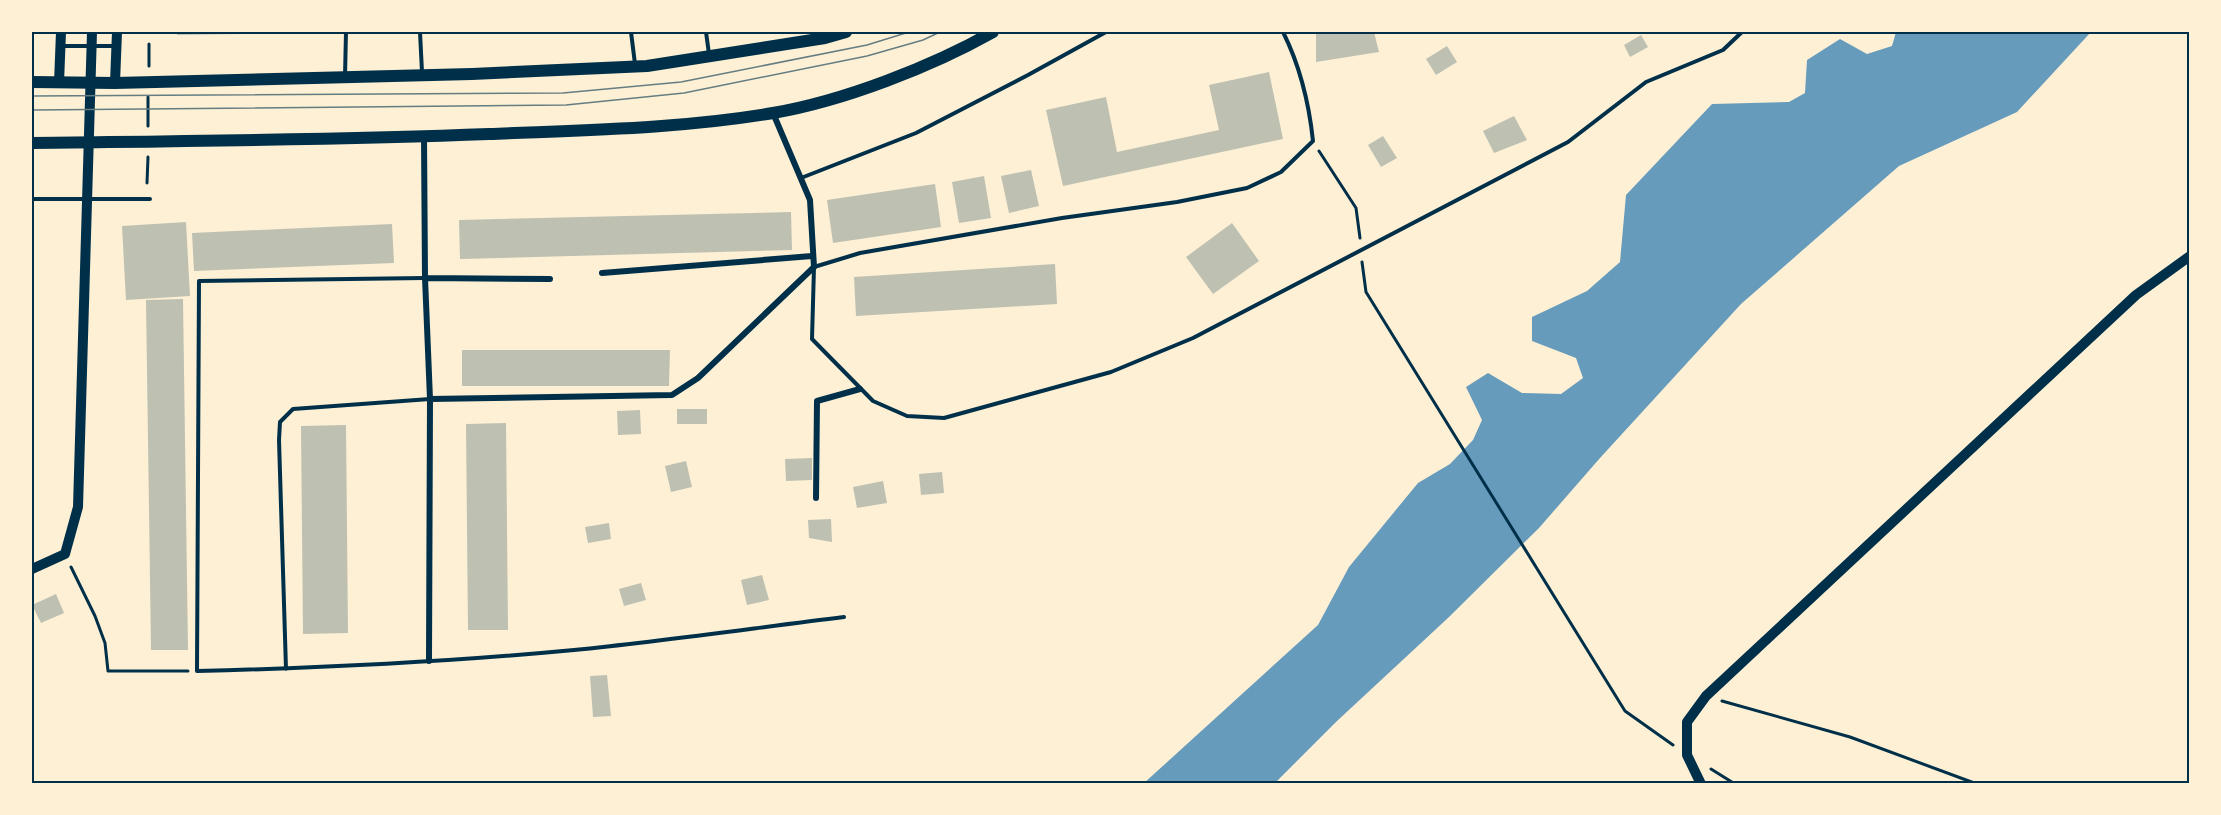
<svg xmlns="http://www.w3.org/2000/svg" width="2221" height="815" viewBox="0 0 2221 815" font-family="'DejaVu Sans',sans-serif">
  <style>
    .water { fill: #669bbc }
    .building { fill: #bec0b2 }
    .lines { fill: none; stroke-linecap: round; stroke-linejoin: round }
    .path { stroke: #003049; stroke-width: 3 }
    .service { stroke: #003049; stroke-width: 4 }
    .minor { stroke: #003049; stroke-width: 6 }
    .tertiary { stroke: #003049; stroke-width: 10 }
    .secondary { stroke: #003049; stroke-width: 10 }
    .primary { stroke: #003049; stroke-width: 12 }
    .tram { stroke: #657d81; stroke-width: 1.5 }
    .neatline { fill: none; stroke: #003049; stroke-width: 2 }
  </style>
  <rect width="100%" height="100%" fill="#fdf0d5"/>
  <path class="water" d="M 1896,32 L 2091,32 L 2017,112 L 1899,166 L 1741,304 L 1600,458 L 1539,528 L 1449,617 L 1337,721 L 1275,783 L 1143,784 L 1318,625 L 1349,567 L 1418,483 L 1450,464 L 1473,440 L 1482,420 L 1466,387 L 1488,373 L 1522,393 L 1561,394 L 1583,378 L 1576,358 L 1532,341 L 1532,317 L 1587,291 L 1620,262 L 1626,195 L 1712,104 L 1789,102 L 1805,93 L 1807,60 L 1840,39 L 1867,54 L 1892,46 Z"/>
  <path class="building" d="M 177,32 L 242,32 L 242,34 L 177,35 Z
    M 1316,32 L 1374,32 L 1379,52 L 1316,62 Z
    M 1641,35 L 1648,47 L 1630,57 L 1624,45 Z
    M 1447,46 L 1457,62 L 1436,75 L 1426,59 Z
    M 1269,72 L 1283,139 L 1063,186 L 1046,110 L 1106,97 L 1117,152 L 1219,130 L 1209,85 Z
    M 1514,116 L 1527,140 L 1494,153 L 1483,131 Z
    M 1383,136 L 1397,158 L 1381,167 L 1368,145 Z
    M 1031,170 L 1039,206 L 1009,213 L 1001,176 Z
    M 984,176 L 991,218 L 959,223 L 952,182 Z
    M 935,184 L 941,227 L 833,243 L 827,200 Z
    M 791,212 L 792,250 L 460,259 L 459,220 Z
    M 186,222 L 190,296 L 126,300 L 122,226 Z
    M 1232,223 L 1259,261 L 1213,294 L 1186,257 Z
    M 392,224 L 394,263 L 194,271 L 192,233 Z
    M 1055,264 L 1057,304 L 856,316 L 854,277 Z
    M 183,299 L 188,650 L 151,650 L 146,300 Z
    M 462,350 L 670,350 L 669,386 L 462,386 Z
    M 677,409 L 707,409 L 707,424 L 677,424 Z
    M 640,410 L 641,434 L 618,435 L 617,411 Z
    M 506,423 L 508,630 L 468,630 L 466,424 Z
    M 346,425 L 348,633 L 303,634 L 301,426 Z
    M 812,458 L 812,480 L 786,481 L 785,459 Z
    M 686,461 L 692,487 L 671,492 L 665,466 Z
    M 942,472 L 944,493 L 921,495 L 919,474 Z
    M 883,481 L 887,503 L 857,508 L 853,487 Z
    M 831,519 L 832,542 L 809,538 L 808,520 Z
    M 609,523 L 611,539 L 588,543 L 585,527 Z
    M 762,575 L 769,600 L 747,605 L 741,580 Z
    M 641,583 L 646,600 L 624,606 L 619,589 Z
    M 56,594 L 64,613 L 41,623 L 32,605 Z
    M 607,675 L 611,716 L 593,717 L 590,676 Z"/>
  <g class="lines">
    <path class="path" d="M 149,66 L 149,44
      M 148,126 L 148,97
      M 1319,151 L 1356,208 L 1360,238
      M 147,183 L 148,157
      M 1362,262 L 1366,292 L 1625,711 L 1673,745
      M 71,567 L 95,616 L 105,643 L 108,671 L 188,671
      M 1722,701 L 1850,737 L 1977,784
      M 1711,769 L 1735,784"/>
    <path class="service" d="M 420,32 L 422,72
      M 631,32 L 635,64
      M 706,32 L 709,54
      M 1283,32 C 1300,66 1309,103 1313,141 L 1281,172 L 1247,188 L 1177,202 L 1062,218 L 860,253 L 814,267 L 812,339 L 873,401 L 907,416 L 944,418 L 1111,372 L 1193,338 L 1568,142 L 1646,82 L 1723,50 L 1742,32
      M 61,46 L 113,46
      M 345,76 L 346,32
      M 801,178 L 916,133 L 1028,75 L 1106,32
      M 32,199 L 150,199
      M 425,278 L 199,281 L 197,671 C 323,668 448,662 574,650 C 664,641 754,628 844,617
      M 286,669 L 279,440 L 280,422 L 293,409 L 430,399"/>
    <path class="minor" d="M 424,137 L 425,278 L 430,399 L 429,661
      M 602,273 L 812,256
      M 425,278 L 550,279
      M 430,399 L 672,395 L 698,378 L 814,267 L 810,200 L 773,113
      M 816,498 L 817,401 L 860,389"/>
    <path class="tertiary" d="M 1701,784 L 1687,755 L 1687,722 L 1706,696 L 2136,295 L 2190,256"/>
    <path class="secondary" d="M 59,83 L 61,32
      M 115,83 L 117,32
      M 32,569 L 65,554 L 78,507 L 92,32"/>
    <path class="primary" d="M 32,82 L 115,83 L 472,74 L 647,66 L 825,38 L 846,32
      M 32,143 C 184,141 336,140 489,134 C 583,130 679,129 773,113 C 843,101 931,67 993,32"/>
    <path class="tram" d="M 32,96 L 563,93 L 681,82 L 867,45 L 909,32
      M 32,110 L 566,105 L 684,93 L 867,56 L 923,40 L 940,32"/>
  </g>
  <rect width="2221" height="815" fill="none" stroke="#fdf0d5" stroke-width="66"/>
  <rect x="33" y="33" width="2155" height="749" class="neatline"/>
</svg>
